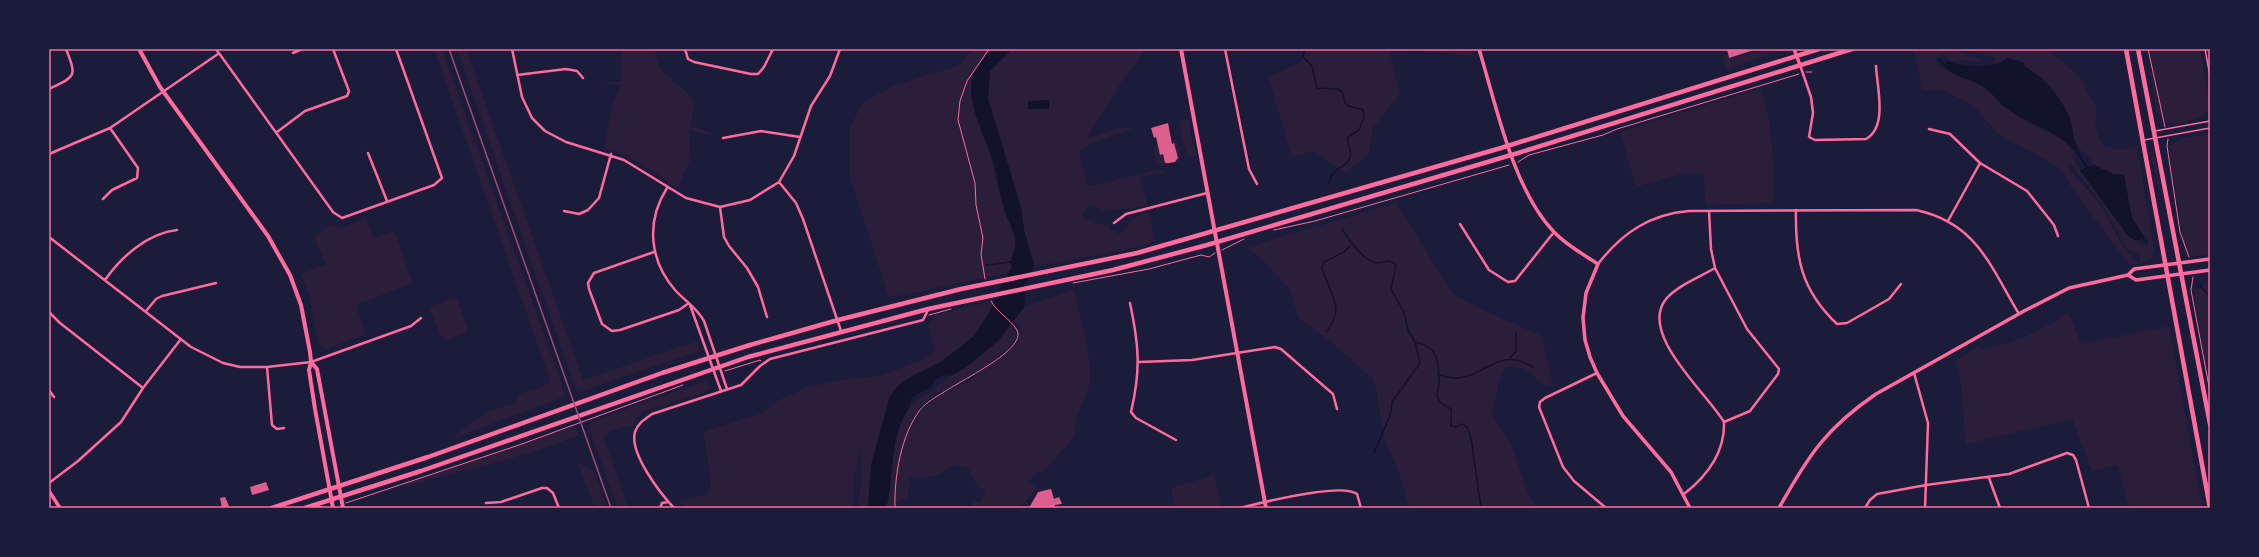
<svg xmlns="http://www.w3.org/2000/svg" width="2259" height="557" viewBox="0 0 2259 557" font-family="Lato,sans-serif">
  <style>
    .green { fill: #2a1e3b }
    .water { fill: #12122b }
    .lines { fill: none; stroke-linecap: round; stroke-linejoin: round }
    .stream { stroke: #12122b; stroke-width: 1.5 }
    .building { fill: #dd5f8e }
    .path { stroke: #ff6b9d; stroke-width: 1 }
    .service { stroke: #ff6b9d; stroke-width: 1.5 }
    .minor { stroke: #ff6b9d; stroke-width: 2.5 }
    .tertiary { stroke: #ff6b9d; stroke-width: 3.5 }
    .secondary { stroke: #ff6b9d; stroke-width: 4 }
    .primary { stroke: #ff6b9d; stroke-width: 4.5 }
    .rail { stroke: #a44b75; stroke-width: 1.5 }
    .neatline { fill: none; stroke: #ff6b9d; stroke-width: 1.5 }
  </style>
  <rect width="100%" height="100%" fill="#1b1b3a"/>
  <path class="green" d="M 434,49 L 442,49 L 566,396 L 449,440 L 487,412 L 516,403 L 519,394 L 543,387 L 550,380 Z
    M 457,49 L 466,49 L 583,380 L 698,341 L 699,351 L 577,393 Z
    M 621,49 L 655,49 C 656,81 688,82 693,104 C 694,111 691,120 690,126 L 712,133 L 711,135 L 689,129 L 690,161 L 677,188 C 653,172 632,154 604,148 L 613,103 L 621,85 L 599,82 L 621,82 Z
    M 972,49 L 992,49 L 984,58 L 988,148 L 1004,209 L 1015,235 L 1017,247 L 1010,262 L 1012,267 L 1010,272 L 889,298 L 849,174 L 849,128 L 863,103 L 894,85 L 958,66 Z
    M 1012,49 L 1144,49 L 1137,63 L 1124,78 L 1086,139 L 1119,128 L 1134,128 L 1094,142 L 1079,152 L 1087,186 C 1103,185 1158,166 1167,171 L 1140,178 L 1147,203 L 1142,207 L 1103,211 L 1090,204 L 1081,215 L 1097,224 L 1108,225 L 1111,230 L 1120,234 C 1132,224 1130,216 1149,213 L 1155,241 L 1129,249 L 1033,267 L 1034,265 L 1024,230 L 1021,207 L 988,99 L 990,71 Z
    M 1307,49 L 1389,49 L 1400,94 L 1373,128 L 1369,154 L 1346,173 L 1313,151 L 1292,157 L 1268,77 L 1301,62 Z
    M 1395,49 L 1471,49 L 1474,56 Z
    M 1764,49 L 1786,49 L 1727,69 L 1723,55 L 1727,54 L 1729,59 Z
    M 1914,49 L 1956,49 L 1967,55 L 1980,58 L 1981,59 L 1979,61 L 1952,60 L 1951,62 L 1944,54 L 1936,58 L 1935,64 L 1980,85 L 2020,118 L 2067,142 L 2073,150 L 2076,164 L 2085,178 L 2128,236 L 2145,246 L 2149,239 C 2128,225 2128,198 2124,175 L 2113,174 L 2094,165 L 2088,156 L 2078,148 L 2074,142 L 2070,118 L 2044,79 L 2024,66 L 2004,62 L 1992,64 L 1996,58 L 1964,49 L 2047,49 L 2078,75 L 2097,108 C 2094,122 2095,132 2102,145 L 2119,150 L 2137,146 L 2154,250 L 2150,259 L 2141,264 L 2139,255 L 2127,248 L 2103,205 L 2072,165 L 2069,164 L 2069,169 L 2101,206 L 2125,250 L 2135,259 L 2138,264 L 2129,264 L 2071,187 L 2063,171 L 2052,163 L 1998,134 L 1974,106 L 1943,90 L 1922,90 Z
    M 2148,49 L 2200,49 L 2209,103 L 2207,112 C 2194,121 2178,129 2164,120 Z
    M 2149,61 L 2162,120 L 2156,111 Z
    M 1761,88 C 1773,127 1774,162 1773,203 L 1705,205 L 1704,173 L 1684,173 L 1636,187 L 1620,132 Z
    M 1188,119 L 1190,121 L 1190,132 L 1197,156 L 1194,158 L 1187,155 L 1179,127 L 1181,120 Z
    M 2210,134 L 2210,255 L 2190,256 L 2184,243 L 2168,146 L 2184,138 Z
    M 1176,140 L 1180,148 L 1181,158 L 1176,162 L 1160,165 L 1156,160 L 1154,146 L 1157,145 L 1165,163 L 1175,162 L 1178,158 L 1171,141 Z
    M 2154,151 L 2162,192 L 2160,192 L 2149,152 Z
    M 1396,203 L 1453,294 L 1479,308 L 1542,336 L 1553,386 L 1545,386 L 1525,369 L 1506,366 L 1499,381 L 1492,415 L 1512,446 L 1529,497 L 1538,508 L 1409,508 L 1398,469 L 1385,441 L 1374,380 L 1337,347 L 1298,317 L 1290,290 L 1262,259 L 1247,247 Z
    M 366,218 L 374,239 L 394,231 L 413,283 L 356,305 L 366,334 L 326,349 L 318,343 L 309,296 L 301,274 L 326,264 L 314,237 L 331,224 L 343,228 Z
    M 2209,275 L 2210,275 L 2210,400 L 2193,289 L 2193,287 L 2199,289 L 2209,279 Z
    M 1073,290 C 1081,317 1091,352 1090,380 C 1089,399 1073,411 1075,435 L 1044,472 L 1038,471 L 1029,481 L 1037,488 L 1020,508 L 970,508 L 973,501 L 981,503 L 986,490 L 978,488 L 968,468 C 946,461 950,473 935,476 C 928,477 920,477 912,477 L 909,480 L 908,498 L 897,502 L 894,508 L 886,508 C 896,472 887,407 932,392 L 935,393 L 918,409 L 902,445 L 922,410 L 936,398 L 972,379 L 1018,343 L 1021,327 L 1013,320 L 1024,307 Z
    M 454,298 L 458,301 L 468,329 L 466,333 L 447,340 L 441,336 L 430,310 L 432,306 Z
    M 994,301 L 989,313 L 974,336 L 941,362 L 912,376 L 890,396 L 871,465 L 868,508 L 858,508 L 861,481 L 860,448 L 854,478 L 853,508 L 688,508 L 677,502 L 708,494 L 711,483 L 703,432 L 760,414 L 779,400 L 808,387 L 840,380 L 879,376 L 920,361 L 935,351 L 928,325 L 935,315 Z
    M 2069,312 L 2081,344 L 2169,326 L 2202,508 L 2129,508 L 2118,465 L 2092,471 L 2072,419 L 1966,444 C 1962,416 1965,387 1955,361 L 1979,346 L 1982,350 C 2018,342 2039,332 2069,312 Z
    M 1010,324 L 1017,332 C 1016,335 1016,338 1015,341 C 1008,353 951,390 937,393 L 933,389 C 961,368 989,353 1010,324 Z
    M 705,381 L 711,388 L 701,394 L 644,411 L 637,417 L 633,426 C 622,427 610,428 604,438 L 628,508 L 618,508 L 590,431 L 590,422 Z
    M 575,426 L 579,435 C 523,459 463,469 405,487 L 405,484 Z
    M 577,462 L 594,471 L 607,508 L 595,508 Z
    M 1214,475 L 1222,508 L 1175,508 L 1171,488 Z"/>
  <path class="water" d="M 992,49 L 1012,49 L 990,71 L 988,99 L 1021,207 L 1024,230 L 1034,265 L 1026,284 L 1024,307 L 998,341 L 968,366 L 952,375 L 943,376 L 935,380 L 931,387 L 911,398 C 911,408 906,411 902,420 C 890,447 894,480 886,508 L 868,508 L 871,465 L 890,396 L 899,385 L 912,376 L 941,362 L 974,336 L 989,313 L 997,294 L 1012,267 L 1010,262 C 1022,235 1011,233 1004,208 C 999,193 998,176 993,161 C 986,140 964,97 973,76 C 977,66 985,57 992,49 Z
    M 2007,58 L 2025,63 L 2024,66 C 2044,78 2061,96 2070,119 C 2074,129 2072,139 2078,148 L 2073,150 C 2056,129 2027,124 2006,108 C 1997,101 1991,90 1981,85 C 1968,78 1952,77 1943,65 L 1948,61 C 1963,67 1995,70 2007,58 Z
    M 1049,100 L 1049,109 L 1028,109 L 1028,101 Z
    M 2094,165 L 2113,174 L 2124,175 L 2132,218 L 2143,235 L 2140,240 L 2135,240 L 2128,236 L 2080,170 Z"/>
  <g class="lines">
    <path class="stream" d="M 1305,49 L 1303,57 L 1312,66 L 1317,88 L 1337,89 L 1342,92 L 1346,105 L 1363,110 L 1364,117 L 1359,130 L 1348,137 C 1346,145 1353,150 1350,158 C 1345,170 1330,167 1329,184
      M 1392,49 L 1417,52 L 1429,49
      M 1939,59 L 1944,65
      M 2075,148 L 2087,168
      M 1342,229 C 1348,239 1365,263 1378,263 C 1382,263 1386,261 1390,261 L 1396,265 L 1391,289 L 1404,312 L 1408,330 L 1415,342 C 1439,347 1439,361 1439,384 C 1439,388 1437,393 1437,396 C 1439,403 1445,406 1451,409 L 1451,426 L 1456,427 L 1462,424 L 1467,427 L 1471,438 L 1481,508
      M 2142,237 L 2147,243
      M 986,265 L 1011,262
      M 2200,285 L 2210,297
      M 1326,332 C 1347,307 1329,294 1322,268 L 1324,262 L 1344,252 L 1351,245
      M 1510,358 L 1516,351 L 1516,333
      M 1438,374 C 1479,392 1493,341 1533,367
      M 1374,453 L 1391,413 L 1392,402 L 1420,363 L 1415,342"/>
  </g>
  <path class="building" d="M 1727,49 L 1757,49 L 1729,58 Z
    M 1168,123 L 1172,144 L 1174,143 L 1178,158 L 1175,162 L 1169,163 L 1165,163 L 1163,154 L 1160,155 L 1156,137 L 1154,138 L 1151,128 Z
    M 266,482 L 269,490 L 252,495 L 250,487 Z
    M 1051,489 L 1054,499 L 1059,497 L 1062,504 L 1055,505 L 1055,508 L 1029,508 L 1038,492 Z
    M 225,497 L 229,506 L 222,508 L 220,498 Z"/>
  <g class="lines">
    <path class="path" d="M 2148,49 L 2165,127
      M 1806,72 L 1812,72
      M 2168,139 L 2167,146 L 2180,232 L 2189,257
      M 1518,162 L 1529,155 L 1603,135 L 1617,129 L 1799,74
      M 1274,230 L 1315,221 L 1509,165
      M 1222,250 L 1244,239
      M 2193,277 L 2191,290 L 2210,392
      M 985,279 L 981,254 L 983,238 L 976,205 L 975,183 L 958,120 L 960,101 L 967,81 L 989,49
      M 1073,283 L 1149,269 L 1201,255 L 1209,257 L 1215,253
      M 929,315 L 951,309
      M 725,371 L 760,360 L 761,361
      M 346,503 L 519,445 L 683,385
      M 895,508 C 894,477 901,435 920,410 C 934,391 1021,357 1018,333 C 1016,323 996,312 991,301"/>
    <path class="service" d="M 2205,49 L 2210,76
      M 2155,131 L 2210,121
      M 2144,140 L 2210,128"/>
    <path class="minor" d="M 216,49 L 333,212 L 342,218 L 434,185 L 442,178 L 396,49
      M 512,49 L 522,97 L 532,118 L 545,131 L 566,142 L 624,160 L 686,198 L 720,207 L 750,200 L 779,182 L 794,156 L 811,106 L 830,76 L 840,49
      M 685,49 L 688,59 L 694,62 L 751,74 L 758,74 L 764,67 L 773,49
      M 1225,49 L 1249,169 L 1257,184
      M 293,53 L 302,49
      M 1800,65 L 1811,97 L 1813,113 L 1809,137 L 1815,140 L 1866,139 C 1888,127 1877,87 1876,66
      M 517,75 L 566,69 L 577,71 L 583,78
      M 49,89 C 76,76 77,77 66,49
      M 1929,129 L 1950,134 L 1980,163 L 2027,191 L 2054,225 L 2058,236
      M 277,132 L 305,111 L 347,96 L 349,91 L 333,49
      M 723,138 L 761,131 L 800,137
      M 368,153 L 387,201
      M 49,154 L 110,128 L 218,54
      M 779,182 L 796,203 L 803,219 L 841,331
      M 667,188 C 646,221 649,260 675,290 C 685,301 697,308 704,321 L 727,389
      M 103,199 L 112,190 L 137,178 L 138,168 L 110,128
      M 720,207 L 724,237 L 729,246 L 747,268 L 758,287 L 767,317
      M 1796,210 C 1795,257 1801,290 1837,324 L 1847,323 L 1889,299 L 1901,284
      M 564,211 L 579,214 L 588,210 L 599,198 L 611,154
      M 1709,211 L 1711,249 L 1715,268 L 1747,329 L 1779,369 L 1778,374 L 1750,411 L 1724,422
      M 1948,221 L 1980,163
      M 1114,223 L 1126,214 L 1207,193
      M 1460,224 L 1489,270 L 1508,282 L 1515,281 L 1519,276 L 1554,232
      M 49,237 L 191,347 L 223,363 L 240,367 L 267,367 L 311,362 L 411,326 L 421,318
      M 654,252 L 594,273 L 588,283 L 589,289 L 602,324 L 612,331 L 620,330 L 679,310 L 689,303
      M 1598,264 C 1622,233 1650,214 1689,211 L 1916,210 C 1977,223 1990,266 2019,314
      M 105,280 C 121,257 148,233 177,230
      M 1130,303 C 1139,345 1141,370 1131,412 L 1136,418 L 1176,440
      M 690,305 L 721,391
      M 146,311 L 156,299 L 162,296 L 216,283
      M 49,312 L 60,323 L 143,388
      M 1139,362 L 1192,360 L 1275,347 L 1281,349 L 1333,394 L 1337,409
      M 267,367 L 272,425 L 277,429 L 284,428
      M 1597,373 L 1545,398 L 1540,402 L 1539,407 L 1563,467 L 1574,481 L 1606,508
      M 1914,373 L 1928,423 L 1925,508
      M 49,390 L 54,397
      M 1989,478 L 2000,508
      M 49,483 L 78,461 L 121,422 L 143,388 L 181,339
      M 1684,494 C 1707,476 1725,452 1724,422 C 1707,393 1638,334 1666,299 C 1678,285 1700,277 1715,268
      M 486,503 L 501,502 L 542,488 L 547,488 L 553,493 L 559,508
      M 660,508 L 662,503 L 668,502
      M 674,508 C 660,493 629,453 635,432 C 638,423 645,419 652,414 L 741,385 L 760,366 L 770,359 L 923,320 L 928,310
      M 1240,508 C 1260,503 1342,482 1357,494 L 1361,508
      M 1865,508 L 1870,500 L 1877,494 L 1926,485 L 2009,474 L 2067,453 L 2073,455 L 2076,460 L 2089,508"/>
    <path class="tertiary" d="M 1479,49 C 1496,104 1513,190 1554,232 C 1566,245 1583,254 1598,264 L 1586,293 L 1583,318 L 1585,340 L 1590,357 L 1597,373 L 1623,416 L 1671,472 L 1690,508
      M 1794,49 L 1800,65
      M 2128,275 L 2136,280 L 2210,270
      M 49,491 L 60,508
      M 1779,508 C 1808,456 1826,428 1876,394 L 2024,311 L 2069,288 L 2128,275 L 2134,269 L 2210,259"/>
    <path class="secondary" d="M 139,49 L 160,87 L 268,236 L 290,275 L 301,305 L 310,352 L 311,362 L 309,370 L 315,409 L 333,508
      M 1181,49 L 1266,508
      M 311,362 L 317,369 L 343,508
      M 318,508 L 321,508"/>
    <path class="primary" d="M 2126,49 L 2210,508
      M 2138,49 L 2210,424
      M 272,508 L 428,457 L 662,373 L 750,345 L 838,320 L 961,289 L 1137,253 L 1501,148 L 1819,49
      M 305,508 L 421,471 L 748,357 L 928,309 L 1113,270 L 1207,245 L 1518,153 L 1852,49"/>
    <path class="rail" d="M 449,49 L 611,508"/>
  </g>
  <rect width="2259" height="557" fill="none" stroke="#1b1b3a" stroke-width="100"/>
  <rect x="50" y="50" width="2159" height="457" class="neatline"/>
</svg>
